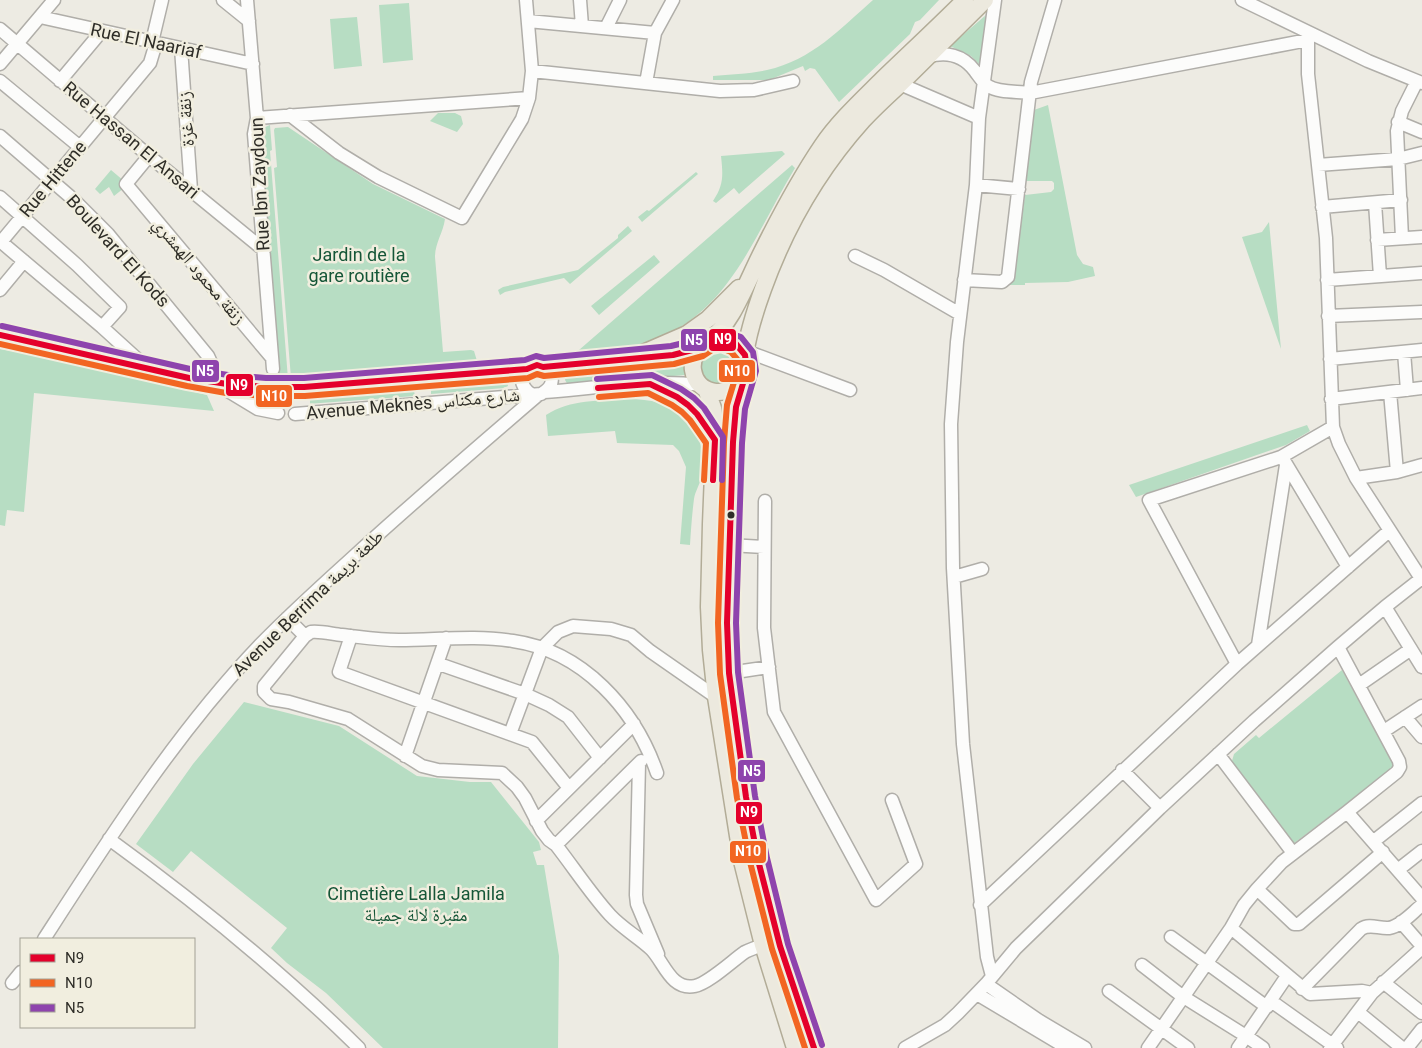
<svg xmlns="http://www.w3.org/2000/svg" width="1422" height="1048" viewBox="0 0 1422 1048" font-family="Roboto,'Noto Naskh Arabic',sans-serif">
  <style>
    .green { fill: #b7ddc3 }
    .lines { fill: none; stroke-linecap: round; stroke-linejoin: round }
    .minor-casing { stroke: #b0aea9; stroke-width: 15 }
    .major-casing { stroke: #b2ac97; stroke-width: 19 }
    .minor { stroke: #fcfcfb; stroke-width: 12 }
    .major { stroke: #ece9de; stroke-width: 16 }
    .bus-1-casing { stroke: #f1eedf; stroke-width: 10 }
    .bus-2-casing { stroke: #f1eedf; stroke-width: 10 }
    .bus-3-casing { stroke: #f1eedf; stroke-width: 10 }
    .bus-1 { stroke: #e4002b; stroke-width: 6 }
    .bus-2 { stroke: #f26522; stroke-width: 6 }
    .bus-3 { stroke: #8e44ad; stroke-width: 6 }
    .bus-dot { fill: #2e2d27; stroke: #f1eedf; stroke-width: 2 }
    .labels { text-anchor: middle; stroke-width: 5; stroke-linejoin: round; paint-order: stroke }
    .street-label { font-size: 18px; fill: #2e2d27; stroke: #f1eedf }
    .park-label { font-size: 18px; fill: #155637; stroke: #f1eedf }
    .line-badge { stroke: #f1eedf; stroke-width: 2 }
    .badge-label { font-size: 14px; text-anchor: middle; font-weight: bold; fill: #fff }
  </style>
  <rect width="100%" height="100%" fill="#edebe3"/>
  <path class="green" d="M 873,0 L 939,0 L 920,20 L 915,22 L 910,34 L 839,102 L 815,69 L 810,68 L 805,71 L 803,66 L 769,80 L 713,80 L 713,76 C 730,74 750,74 767,70 C 812,60 840,29 873,0 Z
    M 409,3 L 413,60 L 383,63 L 379,5 Z
    M 986,15 L 981,66 L 971,56 L 950,46 Z
    M 357,17 L 362,66 L 334,69 L 330,19 Z
    M 1048,105 L 1077,255 L 1083,264 L 1093,267 L 1095,276 L 1068,282 L 1025,283 L 1025,285 L 1007,285 L 1013,281 L 1014,277 L 1025,195 L 1051,192 L 1054,189 L 1054,183 L 1052,181 L 1026,181 L 1034,110 Z
    M 438,113 L 455,113 L 461,116 L 463,124 L 457,132 L 430,121 Z
    M 270,125 L 272,150 L 270,151 L 288,379 L 278,378 L 259,136 L 263,128 Z
    M 288,127 L 373,184 L 445,219 C 443,233 435,243 435,257 L 443,352 L 471,350 L 474,351 L 477,361 L 475,364 L 291,378 L 274,168 L 277,167 L 274,130 L 275,128 Z
    M 782,151 L 785,154 L 739,194 L 734,188 L 716,203 L 713,201 C 724,185 723,175 721,156 Z
    M 792,165 L 795,168 C 750,242 728,320 636,347 C 617,352 598,353 579,355 L 579,350 Z
    M 111,170 L 124,181 L 124,188 L 114,196 L 109,187 L 100,194 L 95,189 Z
    M 696,172 L 698,174 L 642,222 L 638,217 L 647,210 L 649,211 Z
    M 1269,222 L 1281,349 L 1242,237 L 1262,232 Z
    M 628,226 L 632,231 L 570,284 L 564,278 L 505,292 L 500,295 L 498,290 L 503,287 L 578,270 L 618,238 L 618,235 Z
    M 654,255 L 660,262 L 599,315 L 591,306 Z
    M701 366a19 19 0 1 1 38 0a19 19 0 1 1-38 0Z
    M 0,349 L 45,357 L 207,395 L 214,411 L 34,393 L 24,512 L 7,510 L 5,526 L 0,525 Z
    M 683,363 L 685,375 L 568,385 L 565,380 L 566,373 Z
    M 504,379 L 507,381 L 508,386 L 504,388 L 431,394 L 431,386 Z
    M 413,386 L 415,396 L 307,404 L 310,404 L 310,395 Z
    M 628,399 C 679,399 709,424 701,477 C 700,485 695,491 694,499 C 692,514 691,530 690,545 L 680,544 L 686,467 L 679,451 L 673,445 L 617,443 L 615,431 L 548,436 L 546,415 C 571,399 599,401 628,399 Z
    M 1307,425 L 1310,431 L 1286,445 L 1136,497 L 1129,485 Z
    M 1342,670 L 1395,767 L 1293,844 L 1232,761 L 1234,754 L 1256,735 L 1259,738 Z
    M 244,702 L 339,726 L 417,776 L 470,782 L 491,782 L 539,842 L 541,850 L 533,852 L 537,865 L 544,865 L 559,956 L 558,1048 L 383,1048 L 326,993 L 287,963 L 271,948 L 287,928 L 191,851 L 173,872 L 136,844 L 193,764 Z"/>
  <g class="lines">
    <defs>
      <path id="minor" d="M 223,0 L 249,21
        M 247,0 L 257,118 L 254,134 L 273,369
        M 580,0 L 582,26
        M 1242,0 L 1368,61 L 1422,83
        M 40,17 L 253,64
        M 528,21 L 655,33
        M 606,28 L 620,0
        M 0,29 L 149,156 L 264,250
        M 1309,33 L 1308,40 L 1308,74 L 1326,238 L 1333,427 L 1339,444 L 1356,478 L 1422,580
        M 152,42 L 162,0
        M 181,48 L 191,190
        M 927,57 C 946,51 963,55 975,71 C 979,76 983,83 988,86 C 999,93 1017,91 1030,93 L 1308,40
        M 0,64 L 54,0
        M 532,71 L 720,91 L 754,90 L 793,81
        M 0,81 L 80,147
        M 60,81 L 101,32
        M 646,83 L 655,33 L 673,0
        M 900,84 L 979,118
        M 290,115 L 339,153 L 378,177 L 462,218 L 522,119 L 529,98 L 532,71 L 526,0
        M 257,118 L 529,98
        M 1398,122 L 1422,132
        M 0,136 L 74,200 L 108,234 L 208,356 L 213,367 L 212,382
        M 149,156 L 126,184 L 272,358
        M 1318,165 L 1398,159 L 1422,153
        M 976,185 L 1019,189
        M 0,197 L 77,265 L 120,307 L 102,327
        M 1375,203 L 1380,276
        M 1322,207 L 1401,200
        M 1402,238 L 1397,131 L 1402,111 L 1417,81
        M 1377,240 L 1422,237
        M 0,241 L 102,327 L 146,367
        M 1,242 L 150,63 L 156,43
        M 855,256 L 884,270 L 960,314
        M 964,280 L 1002,282 L 1008,277 L 1031,82 L 1055,0
        M 1327,280 L 1422,273
        M 0,290 L 24,261
        M 1328,316 L 1422,312
        M 0,335 C 96,352 191,389 289,387
        M 1404,352 L 1407,390
        M 745,355 L 754,354 L 850,390
        M 1330,359 L 1422,350
        M 543,367 C 595,363 648,361 700,348
        M 220,386 L 258,409 L 278,413
        M 292,387 L 527,369
        M 544,392 C 596,388 649,379 701,385
        M 1390,392 L 1397,472
        M 1331,399 L 1422,388
        M 295,414 L 541,394 C 572,377 527,350 522,377 C 521,385 525,390 531,394
        M 1285,462 L 1348,567
        M 1356,478 L 1397,472 L 1422,465
        M 765,501 L 764,628 L 774,712 L 876,900 L 916,864 L 892,800
        M 729,545 L 764,547
        M 954,577 L 982,569
        M 1385,607 L 1422,667
        M 287,618 L 305,636
        M 351,636 L 339,672 L 532,742 L 569,788
        M 1258,645 L 1286,465
        M 439,664 L 525,694 L 549,705 L 568,717 L 600,758
        M 1237,664 L 1149,500 L 1281,457 L 1333,427
        M 729,673 L 769,667
        M 1359,685 L 1411,649
        M 1405,717 L 1422,737
        M 1384,731 L 1422,706
        M 510,734 L 542,648 L 558,632 L 573,626 L 611,629 L 631,635 L 650,651 L 716,697
        M 1218,754 L 1293,853
        M 405,756 L 446,638
        M 639,763 L 636,895 L 637,904 L 658,954
        M 1122,770 L 1160,808
        M 657,773 C 635,709 583,651 513,641 C 475,635 437,640 399,640 C 379,640 361,637 342,635 C 332,634 321,631 311,632 L 305,636 L 264,686 L 264,692 L 271,699 L 289,702 L 348,719 L 422,766 L 438,770 L 502,773 L 517,787 L 525,798 L 542,831 L 549,840 L 556,845 C 574,868 590,893 610,915 C 622,928 638,937 651,949 C 664,962 671,991 695,986 C 709,983 732,961 745,952 C 751,949 757,947 763,945
        M 1347,812 L 1422,898
        M 536,821 L 634,724
        M 109,839 C 197,903 282,972 359,1048
        M 1374,841 L 1422,803
        M 556,845 L 641,761
        M 1399,869 L 1422,851
        M 1257,889 L 1294,924 L 1299,924 L 1383,852
        M 980,905 L 1237,664 L 1389,531
        M 1401,922 L 1422,946
        M 1231,928 L 1310,994 L 1362,991 L 1372,993
        M 1171,937 L 1267,1007
        M 44,939 C 110,837 176,733 260,645 C 289,615 320,587 351,559 C 412,503 475,449 538,395
        M 1142,965 L 1182,996 L 1246,1036 L 1263,1048
        M 992,976 L 987,957 L 963,744 L 953,568 L 951,424 L 957,342 L 976,185 L 979,118 L 995,0
        M 1383,982 L 1422,1013
        M 12,983 L 21,972
        M 986,984 L 1038,1020 L 1085,1048
        M 1302,989 L 1361,929 C 1370,923 1379,929 1389,928 C 1401,926 1412,913 1422,905
        M 1109,991 L 1188,1048
        M 977,994 L 1067,1048
        M 1271,1001 L 1337,1048
        M 1358,1012 L 1402,1048
        M 905,1048 L 945,1025 L 958,1013 L 986,984 L 1016,948 L 1160,808 L 1254,721 L 1338,647 L 1385,607 L 1422,578
        M 1148,1048 L 1231,928 L 1244,905 L 1257,889 L 1282,862 L 1347,812 L 1397,772 L 1400,767 L 1399,761 L 1338,647
        M 1238,1048 L 1287,976
        M 1330,1048 L 1372,993 L 1422,948
        M 1407,1048 L 1422,1029"/>
      <path id="major" d="M 708,342 L 721,339 L 729,341 L 742,350 L 746,360 L 747,370 L 736,407 L 733,442 L 727,623 L 729,673 L 746,797 L 758,860 L 780,946 L 814,1048
        M 745,355 C 748,332 755,311 763,289 C 785,228 819,169 863,120 C 874,108 886,97 898,86 C 927,57 956,29 985,0
        M 627,360 L 687,334 L 708,319 L 739,288
        M 742,381 C 728,398 697,396 693,370 C 690,350 710,342 721,329 C 725,324 729,318 732,313 C 743,294 752,272 762,252 C 780,216 799,180 822,146 C 839,121 862,100 883,79 C 910,53 938,27 965,0
        M 650,384 C 686,400 693,407 715,440
        M 706,389 L 713,408 L 715,424 L 711,524 L 709,607 L 711,650 L 716,697 L 742,861 L 763,945 L 795,1048"/>
    </defs>
    <use href="#minor" class="minor-casing"/>
    <use href="#major" class="major-casing"/>
    <use href="#minor" class="minor"/>
    <use href="#major" class="major"/>
    <defs>
      <path id="bus-1" d="M 0,335 L 189,378 L 227,384 L 265,387 L 304,387 L 527,369 L 537,365 L 543,367 L 673,355 L 700,348 L 708,342 L 721,339 L 736,344 L 745,355 L 747,370 L 736,407 L 733,442 L 727,623 L 729,673 L 746,797 L 758,860 L 780,946 L 814,1048
        M 598,388 L 650,384 L 677,397 L 688,405 L 697,414 L 715,440 L 713,480"/>
      <path id="bus-2" d="M 0,344 L 187,386 L 226,393 L 265,396 L 305,396 L 528,378 L 537,374 L 544,376 L 674,364 L 703,356 L 712,350 L 721,348 L 731,352 L 737,359 L 738,369 L 727,405 L 724,442 L 718,623 L 720,674 L 737,798 L 750,862 L 772,949 L 805,1048
        M 599,397 L 648,393 L 672,405 L 682,412 L 690,420 L 706,443 L 704,480"/>
      <path id="bus-3" d="M 2,326 L 190,369 L 228,375 L 266,378 L 304,378 L 525,360 L 536,356 L 544,358 L 671,346 L 696,340 L 705,334 L 721,330 L 741,337 L 753,352 L 756,371 L 745,409 L 742,443 L 736,623 L 738,672 L 755,796 L 767,858 L 788,944 L 822,1045
        M 597,379 L 652,375 L 681,389 L 694,398 L 704,408 L 723,437 L 722,480"/>
    </defs>
    <use href="#bus-1" class="bus-1-casing"/>
    <use href="#bus-2" class="bus-2-casing"/>
    <use href="#bus-3" class="bus-3-casing"/>
    <use href="#bus-1" class="bus-1"/>
    <use href="#bus-2" class="bus-2"/>
    <use href="#bus-3" class="bus-3"/>
  </g>
  <circle class="bus-dot" cx="731" cy="515" r="4.5"/>
  <g class="labels">
    <g class="street-label">
      <text transform="translate(146 41) rotate(12)" y="6">Rue El Naariaf</text>
      <text transform="translate(186 119) rotate(-94)" y="6">زنقة غزة</text>
      <text transform="translate(131 140) rotate(40)" y="6">Rue Hassan El Ansari</text>
      <text transform="translate(53 179) rotate(-50)" y="6">Rue Hittene</text>
      <text transform="translate(260 184) rotate(-93)" y="6">Rue Ibn Zaydoun</text>
      <text transform="translate(118 251) rotate(48)" y="6">Boulevard El Kods</text>
      <text transform="translate(199 271) rotate(50)" y="6">زنقة محمود الهمشري</text>
      <text transform="translate(413 404) rotate(-5)" y="6">Avenue Meknès شارع مكناس</text>
      <text transform="translate(308 603) rotate(-44)" y="6">Avenue Berrima طلعة بريمة</text>
    </g>
    <g class="park-label">
      <text x="359" y="261">Jardin de la<tspan x="359" dy="21">gare routière</tspan></text>
      <text x="416" y="900">Cimetière Lalla Jamila<tspan x="416" dy="21">مقبرة لالة جميلة</tspan></text>
    </g>
  </g>
  <g class="line-badge">
    <rect x="708" y="328" width="29" height="24" rx="5" fill="#e4002b"/>
    <rect x="680" y="328" width="28" height="24" rx="5" fill="#8e44ad"/>
    <rect x="718" y="359" width="38" height="24" rx="5" fill="#f26522"/>
    <rect x="191" y="359" width="29" height="24" rx="5" fill="#8e44ad"/>
    <rect x="225" y="373" width="29" height="24" rx="5" fill="#e4002b"/>
    <rect x="255" y="384" width="38" height="24" rx="5" fill="#f26522"/>
    <rect x="737" y="759" width="29" height="24" rx="5" fill="#8e44ad"/>
    <rect x="735" y="801" width="28" height="24" rx="5" fill="#e4002b"/>
    <rect x="729" y="840" width="38" height="24" rx="5" fill="#f26522"/>
  </g>
  <g class="badge-label">
    <text x="723" y="344">N9</text>
    <text x="694" y="345">N5</text>
    <text x="737" y="376">N10</text>
    <text x="205" y="376">N5</text>
    <text x="239" y="390">N9</text>
    <text x="274" y="401">N10</text>
    <text x="752" y="776">N5</text>
    <text x="749" y="817">N9</text>
    <text x="748" y="856">N10</text>
  </g>
  <rect x="20" y="938" width="175" height="90" fill="#f1eedf" stroke="#a3a195"/>
  <rect x="30" y="954" width="25" height="8" fill="#e4002b" stroke="#a3a195"/>
  <text x="65" y="963" font-size="15" fill="#2e2d27">N9</text>
  <rect x="30" y="979" width="25" height="8" fill="#f26522" stroke="#a3a195"/>
  <text x="65" y="988" font-size="15" fill="#2e2d27">N10</text>
  <rect x="30" y="1004" width="25" height="8" fill="#8e44ad" stroke="#a3a195"/>
  <text x="65" y="1013" font-size="15" fill="#2e2d27">N5</text>
</svg>
